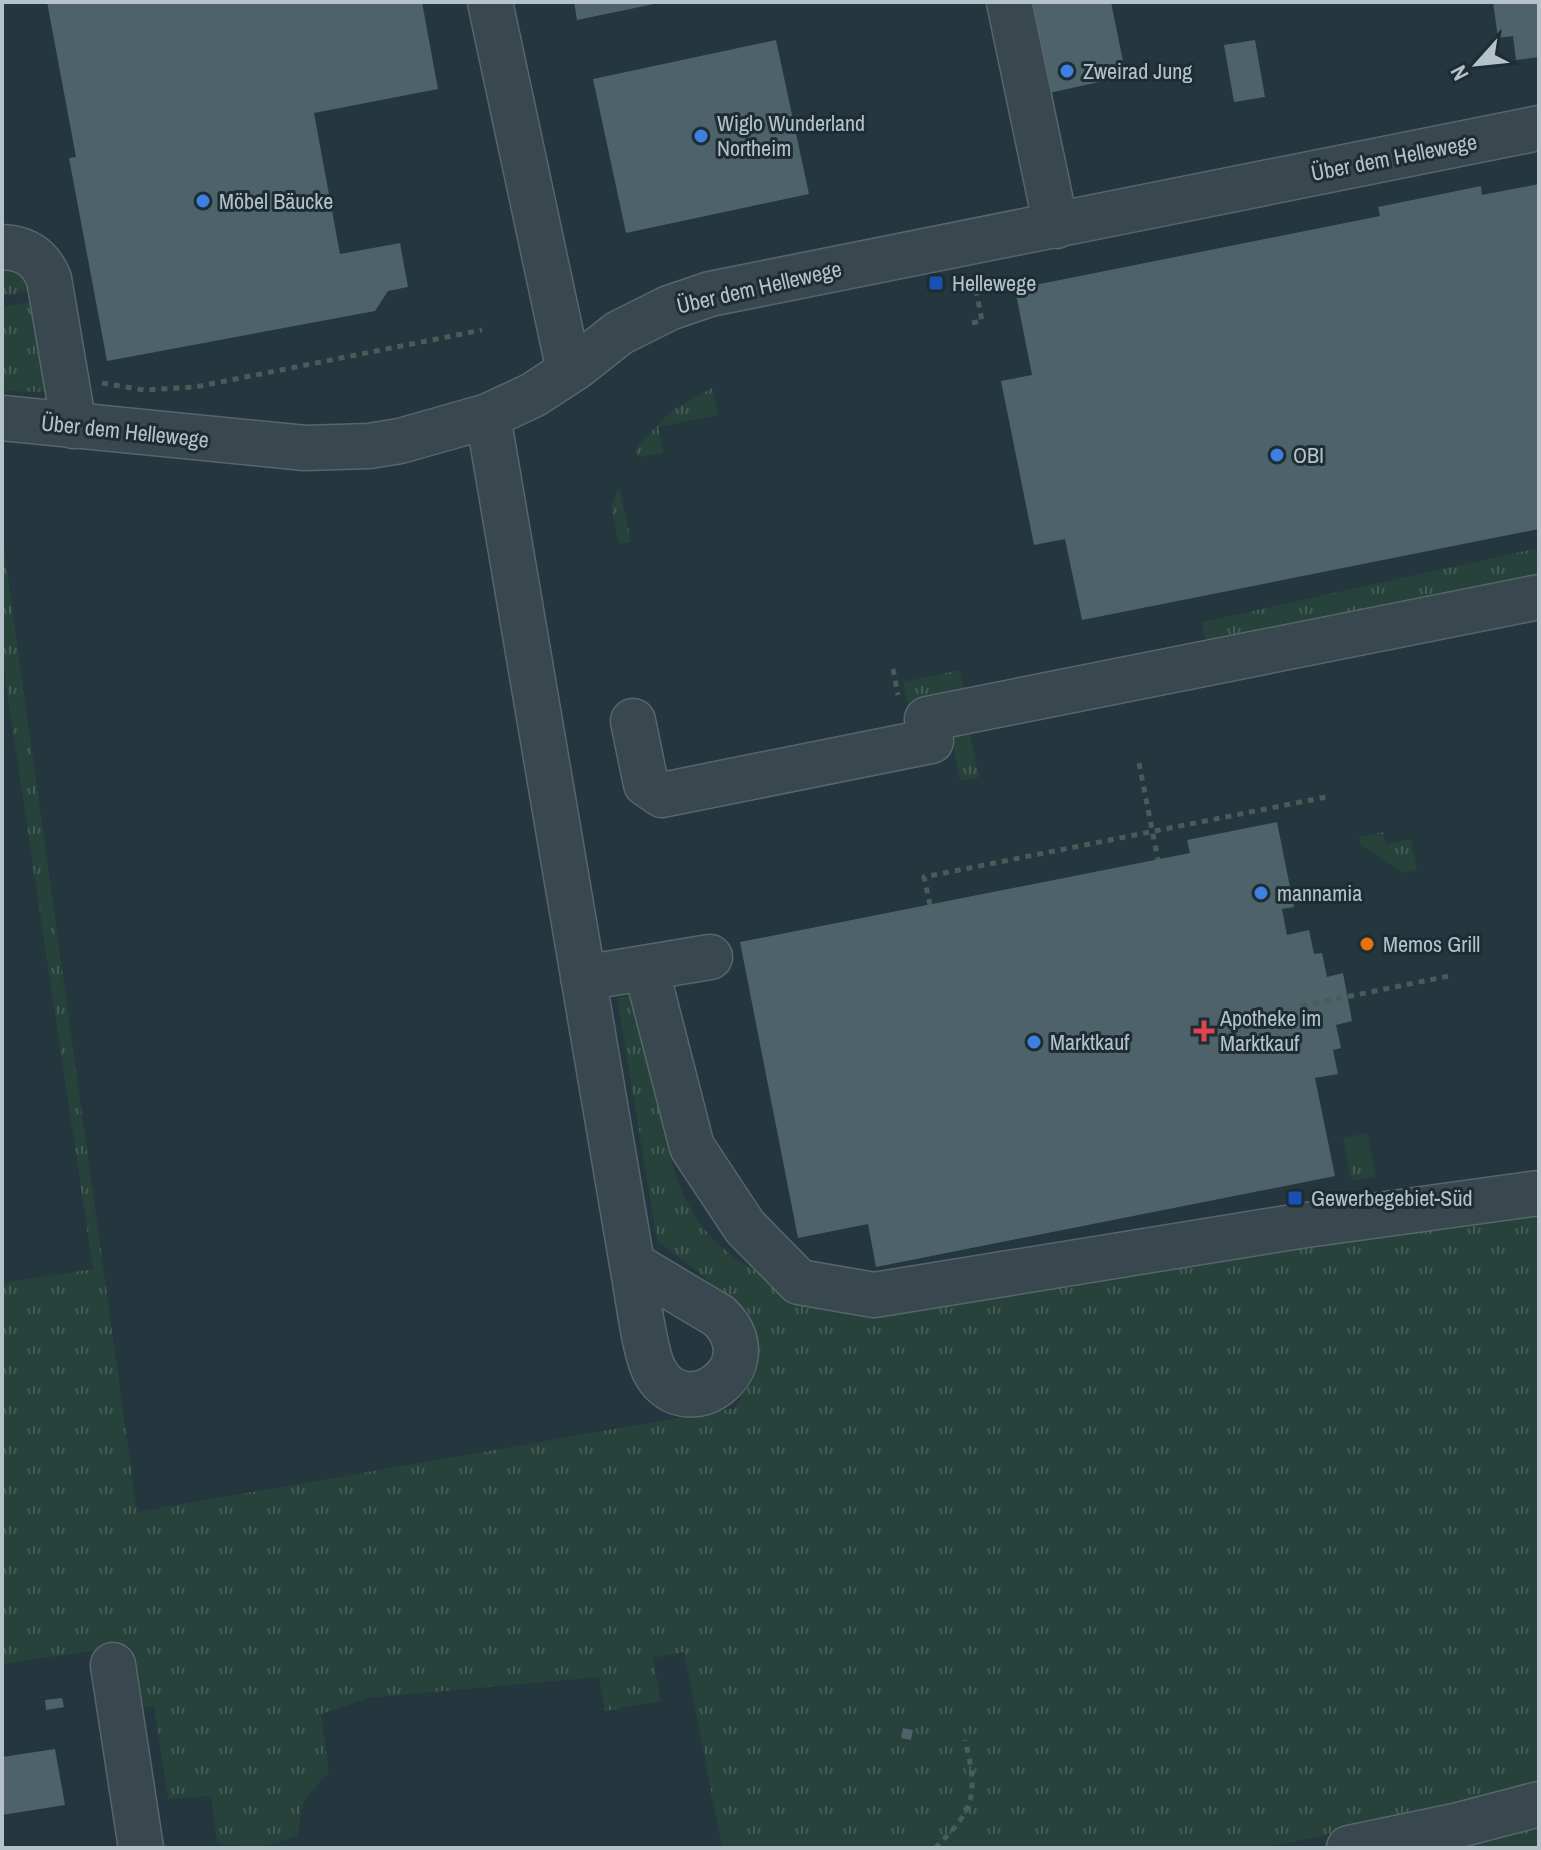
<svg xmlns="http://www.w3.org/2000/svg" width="1541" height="1850" viewBox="0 0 1541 1850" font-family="'Archivo Narrow',sans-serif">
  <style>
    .grass { fill: url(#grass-tufts) }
    .building { fill: #4d6269 }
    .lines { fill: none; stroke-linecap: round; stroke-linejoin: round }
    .minor-casing { stroke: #56666c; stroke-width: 47 }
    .path { stroke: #465d59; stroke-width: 5; stroke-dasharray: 6 6; stroke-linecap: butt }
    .minor { stroke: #38484e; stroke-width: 44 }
    .shop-dot { fill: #3f7fe0; stroke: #1d2d33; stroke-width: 3 }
    .transit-dot { fill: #1a4fb4; stroke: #1d2d33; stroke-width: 3 }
    .food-dot { fill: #e8710a; stroke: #1d2d33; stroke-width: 3 }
    .health-dot { fill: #e0444e; stroke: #1d2d33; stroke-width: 3 }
    .labels { text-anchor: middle; stroke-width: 6; stroke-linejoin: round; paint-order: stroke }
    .poi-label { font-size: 22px; fill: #b4c3c9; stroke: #1d2d33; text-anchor: start }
    .street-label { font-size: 22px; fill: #b4c3c9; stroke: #1d2d33 }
  </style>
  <defs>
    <pattern id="grass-tufts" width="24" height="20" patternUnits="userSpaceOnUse" patternTransform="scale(2)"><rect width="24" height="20" fill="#27413b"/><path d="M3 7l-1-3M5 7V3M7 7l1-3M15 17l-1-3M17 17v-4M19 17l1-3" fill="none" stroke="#445b56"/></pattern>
  </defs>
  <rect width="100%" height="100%" fill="#24373e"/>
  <path class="grass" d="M 2,259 L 21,267 L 33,291 L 2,296 Z
    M 35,301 L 50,392 L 2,391 L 2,307 Z
    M 712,388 L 718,415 L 658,427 L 663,453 L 640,457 L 636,455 L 635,449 L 670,412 Z
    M 620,489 L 631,542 L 619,544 L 611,508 L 617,490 Z
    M 2,534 L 137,1512 L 735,1408 C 743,1392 757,1374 758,1356 C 762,1313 686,1265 657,1240 L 617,998 L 640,994 C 647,1031 653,1067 659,1104 C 677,1208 701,1253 803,1293 L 1539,1210 L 1539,1781 L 1442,1811 L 1263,1848 L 722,1848 L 684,1652 L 653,1658 L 661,1701 L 605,1711 L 599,1677 L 368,1698 L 321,1714 L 329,1773 C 318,1784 305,1795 301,1811 C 299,1821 301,1828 296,1837 L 258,1848 L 217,1843 L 211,1796 L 168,1799 L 154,1706 L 141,1707 L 131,1645 L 2,1664 L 2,1283 L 93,1269 L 4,671 L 2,671 Z
    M 1539,548 L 1539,580 L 1207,646 L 1202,622 Z
    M 960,670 L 965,694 L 908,705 L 903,682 Z
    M 969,729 L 979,777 L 960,781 L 951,733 Z
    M 1383,832 L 1386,844 L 1411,839 L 1417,870 L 1403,873 L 1360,844 L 1359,837 Z
    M 1367,1133 L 1376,1176 L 1352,1181 L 1343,1138 Z
    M 1539,1823 L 1539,1848 L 1426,1848 Z"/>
  <path class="building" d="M 47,2 L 422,2 L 438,89 L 314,113 L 340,254 L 400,243 L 408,287 L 388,291 L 375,311 L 107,361 L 69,158 L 76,157 Z
    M 574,2 L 659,2 L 659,3 L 577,20 Z
    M 1021,2 L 1111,2 L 1126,76 L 1040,95 Z
    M 1493,2 L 1539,2 L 1539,57 L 1516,60 L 1513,36 L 1498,38 Z
    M 776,40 L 809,194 L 626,233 L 593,79 Z
    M 1255,40 L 1265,97 L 1234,102 L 1224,45 Z
    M 1539,184 L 1539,529 L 1082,620 L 1065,539 L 1034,545 L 1001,381 L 1032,375 L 1015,289 L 1380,216 L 1378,207 L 1481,186 L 1482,195 Z
    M 1277,822 L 1294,907 L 1282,909 L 1287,935 L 1309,930 L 1314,954 L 1322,953 L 1327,977 L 1343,973 L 1352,1021 L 1336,1025 L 1341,1048 L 1333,1050 L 1338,1074 L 1315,1078 L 1335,1176 L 876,1267 L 868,1224 L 798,1238 L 740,942 L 1190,853 L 1187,840 Z
    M 62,1698 L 64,1707 L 46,1710 L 45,1700 Z
    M 903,1728 L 913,1730 L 911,1740 L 901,1738 Z
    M 55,1749 L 65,1805 L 2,1815 L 2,1757 Z"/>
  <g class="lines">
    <defs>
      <path id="minor" d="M 490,2 L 569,371
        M 1009,2 L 1056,226
        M 2,247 C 26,248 40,257 49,279 L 74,426
        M 488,416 L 632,1264 C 637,1289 644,1353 655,1372 C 686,1428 772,1367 719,1316 L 632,1264
        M 2,418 L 305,448 L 369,446 L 400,441 L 488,416 L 533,395 L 576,367 L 619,333 L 669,308 L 710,294 L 1539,128
        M 633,721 L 646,784 L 662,795 L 931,741 L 927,719 L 1539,597
        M 646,968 L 692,1147 L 745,1227 L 799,1282 L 874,1295 L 1299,1226 L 1539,1193
        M 583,978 L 710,957
        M 113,1665 L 141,1848
        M 1349,1848 L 1459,1825 L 1539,1804"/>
    </defs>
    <use href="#minor" class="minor-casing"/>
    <path class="path" d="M 972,323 L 982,321 L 974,279
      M 102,383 L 144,390 L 195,387 L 482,330
      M 893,669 L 898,695
      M 1139,763 L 1158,860
      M 930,905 L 924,877 L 1331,796
      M 1301,1006 L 1454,975
      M 935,1848 C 976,1809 978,1793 965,1740"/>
    <use href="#minor" class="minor"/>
  </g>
  <g class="shop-dot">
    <circle cx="1067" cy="71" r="8"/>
    <circle cx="701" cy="136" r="8"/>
    <circle cx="203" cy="201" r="8"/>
    <circle cx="1277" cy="455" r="8"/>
    <circle cx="1261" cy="893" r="8"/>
    <circle cx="1034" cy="1042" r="8"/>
  </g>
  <g class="transit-dot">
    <rect x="928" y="275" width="16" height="16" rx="4"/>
    <rect x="1287" y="1190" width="16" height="16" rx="4"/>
  </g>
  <circle class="food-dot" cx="1367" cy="944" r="8"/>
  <path class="health-dot" d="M1200 1019h8v8h8v8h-8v8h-8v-8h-8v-8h8z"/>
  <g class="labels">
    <g class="poi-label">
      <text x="1083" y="79">Zweirad Jung</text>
      <text x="717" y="131">Wiglo Wunderland<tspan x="717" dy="25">Northeim</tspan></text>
      <text x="219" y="209">Möbel Bäucke</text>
      <text x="952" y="291">Hellewege</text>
      <text x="1293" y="463">OBI</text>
      <text x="1277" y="901">mannamia</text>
      <text x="1383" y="952">Memos Grill</text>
      <text x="1220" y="1026">Apotheke im<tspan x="1220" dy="25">Marktkauf</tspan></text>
      <text x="1050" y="1050">Marktkauf</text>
      <text x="1311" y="1206">Gewerbegebiet-Süd</text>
    </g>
    <g class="street-label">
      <text transform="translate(1394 157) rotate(-11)" y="8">Über dem Hellewege</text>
      <text transform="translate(759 287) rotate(-13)" y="8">Über dem Hellewege</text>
      <text transform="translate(125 431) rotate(6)" y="8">Über dem Hellewege</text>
    </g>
  </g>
  <rect width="1541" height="1850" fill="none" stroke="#b4c3c9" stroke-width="8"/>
  <g transform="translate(1477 64) rotate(243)" stroke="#1d2d33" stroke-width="6" paint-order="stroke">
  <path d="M0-6L14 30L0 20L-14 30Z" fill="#b4c3c9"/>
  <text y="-12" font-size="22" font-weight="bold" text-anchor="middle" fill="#b4c3c9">N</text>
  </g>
</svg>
